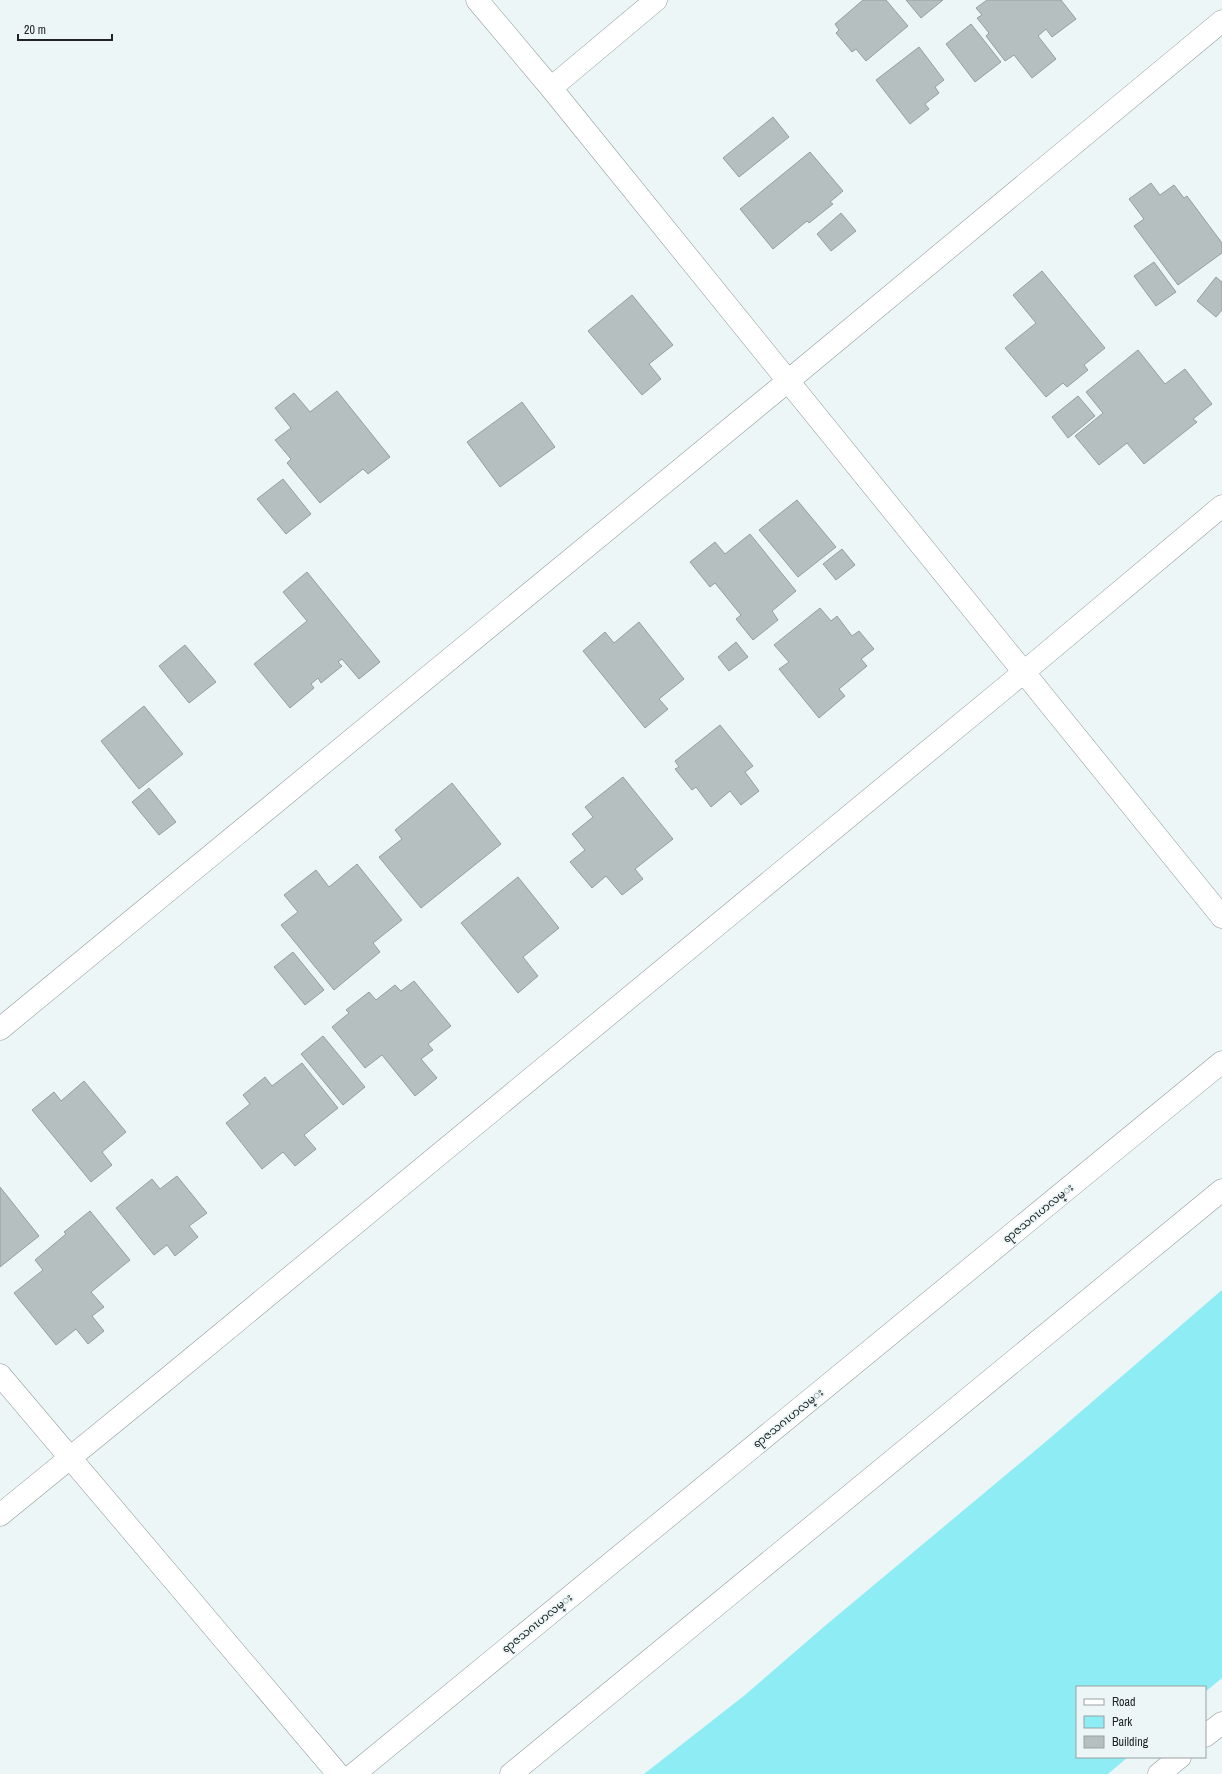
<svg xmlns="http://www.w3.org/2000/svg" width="1222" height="1774" viewBox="0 0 1222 1774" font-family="'Archivo Narrow','Noto Sans Myanmar',sans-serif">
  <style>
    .green { fill: #8eecf4 }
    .building { fill: #b6bfc0; stroke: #969f9f }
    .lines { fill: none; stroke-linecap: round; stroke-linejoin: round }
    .street-casing { stroke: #91999a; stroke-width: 23 }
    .primary-casing { stroke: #91999a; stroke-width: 23 }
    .street { stroke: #fff; stroke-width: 22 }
    .primary { stroke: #fff; stroke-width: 22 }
    .labels { text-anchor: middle; stroke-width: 3.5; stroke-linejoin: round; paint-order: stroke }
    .street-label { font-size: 11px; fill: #202424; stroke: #ecf6f6 }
  </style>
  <rect width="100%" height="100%" fill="#ecf6f6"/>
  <path class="green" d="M 1222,1290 L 1222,1678 L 1205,1692 L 1205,1687 L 1077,1687 L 1077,1757 L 1128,1757 L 1108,1774 L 644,1774 L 745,1695 L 826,1625 L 1049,1439 Z"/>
  <path class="building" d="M 863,0 L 886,0 L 908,26 L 866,61 L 856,49 L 852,52 L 836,33 L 839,30 L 835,24 Z
    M 906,0 L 943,0 L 921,18 Z
    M 987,0 L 1061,0 L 1076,19 L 1052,37 L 1046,29 L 1038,36 L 1056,59 L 1032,78 L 1014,55 L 1005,61 L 986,36 L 989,33 L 977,18 L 982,15 L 976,8 Z
    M 971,24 L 1001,62 L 975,82 L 946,44 Z
    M 919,47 L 944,80 L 935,87 L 939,93 L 925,104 L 929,109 L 910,124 L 876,80 Z
    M 773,117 L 789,137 L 739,177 L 723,158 Z
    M 810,152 L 843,191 L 830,202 L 833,204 L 809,223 L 807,221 L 773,249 L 740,209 Z
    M 1151,183 L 1160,195 L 1174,185 L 1184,198 L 1187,196 L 1222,243 L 1222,253 L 1178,285 L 1134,226 L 1144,219 L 1129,199 Z
    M 841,213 L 856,231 L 831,251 L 817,234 Z
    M 1154,262 L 1176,292 L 1156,306 L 1134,276 Z
    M 1042,271 L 1105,348 L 1084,365 L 1088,370 L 1067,387 L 1063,383 L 1046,397 L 1005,348 L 1036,323 L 1013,295 Z
    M 1216,277 L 1222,282 L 1222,310 L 1216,317 L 1197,301 Z
    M 632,295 L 673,345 L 649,364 L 661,379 L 642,395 L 588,331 Z
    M 1138,350 L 1165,384 L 1185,369 L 1212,404 L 1193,419 L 1197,422 L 1144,464 L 1127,443 L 1099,465 L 1075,436 L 1103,413 L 1086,392 Z
    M 337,391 L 390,457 L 368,474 L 363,469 L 320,503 L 287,463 L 291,459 L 275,440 L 291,428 L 275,408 L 294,393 L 310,412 Z
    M 1078,396 L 1095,416 L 1068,438 L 1052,417 Z
    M 522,402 L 555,447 L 500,487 L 467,442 Z
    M 283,479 L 311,514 L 286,534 L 257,499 Z
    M 797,500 L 836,547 L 798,577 L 759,530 Z
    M 750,534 L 796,591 L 772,611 L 778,620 L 753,640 L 736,619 L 741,615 L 715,583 L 710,587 L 690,562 L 715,542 L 725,554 Z
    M 842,549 L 855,565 L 836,580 L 823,564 Z
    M 307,572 L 380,662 L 359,679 L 342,659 L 338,662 L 342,666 L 321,683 L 318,678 L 311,684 L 314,688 L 290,708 L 254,664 L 307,621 L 283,592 Z
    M 820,608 L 831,621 L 837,616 L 852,636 L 859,631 L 874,649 L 861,659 L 867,666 L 839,689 L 845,696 L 819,718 L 779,669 L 789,662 L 774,645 Z
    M 639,622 L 684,679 L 659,699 L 668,709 L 645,728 L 583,651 L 605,632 L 614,643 Z
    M 736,642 L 748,657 L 729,671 L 718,657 Z
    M 185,645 L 216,682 L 189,703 L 159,666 Z
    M 144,706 L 183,754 L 139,789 L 101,741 Z
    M 720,725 L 753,766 L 745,772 L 759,791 L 741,805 L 730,791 L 711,807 L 696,787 L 692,790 L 675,769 L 679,767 L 675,761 Z
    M 623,777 L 673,839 L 635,869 L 643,879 L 622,895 L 606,876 L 592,888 L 570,862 L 585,850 L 572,834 L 593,817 L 585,807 Z
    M 452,783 L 501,844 L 421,908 L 379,857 L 402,839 L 395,830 Z
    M 149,788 L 176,822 L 159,835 L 132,802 Z
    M 357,864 L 402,920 L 373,943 L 380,952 L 334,990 L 281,925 L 298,912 L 284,895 L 316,870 L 329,887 Z
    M 518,877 L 559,928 L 523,957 L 538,976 L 518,993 L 461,923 Z
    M 293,952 L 324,990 L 305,1005 L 274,967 Z
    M 414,981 L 451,1026 L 428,1044 L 433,1050 L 421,1059 L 437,1078 L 415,1096 L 382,1055 L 365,1068 L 332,1027 L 349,1013 L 346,1010 L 369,992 L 376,1000 L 395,985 L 401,991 Z
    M 323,1036 L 365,1087 L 343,1105 L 301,1054 Z
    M 302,1063 L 338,1108 L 304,1135 L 316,1149 L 295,1166 L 283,1152 L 262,1169 L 226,1123 L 250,1104 L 243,1095 L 265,1077 L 272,1086 Z
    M 84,1081 L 126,1132 L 102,1152 L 112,1165 L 91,1182 L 32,1110 L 54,1092 L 61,1101 Z
    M 177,1176 L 207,1213 L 189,1226 L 198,1237 L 175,1256 L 167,1245 L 154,1255 L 116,1208 L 152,1179 L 160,1189 Z
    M 0,1187 L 39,1236 L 0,1267 Z
    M 90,1211 L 130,1260 L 91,1292 L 104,1307 L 92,1316 L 104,1331 L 88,1344 L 76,1329 L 56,1345 L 14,1293 L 43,1270 L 35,1260 L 66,1234 L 64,1232 Z"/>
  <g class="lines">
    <defs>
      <path id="street" d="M 477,0 L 551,88 L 1222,917
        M 551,88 L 656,0
        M 0,1029 L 788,381 L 1222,21
        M 0,1375 L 338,1774
        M 0,1515 L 168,1378 L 1024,672 L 1222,506
        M 1205,1736 L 1222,1723
        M 1159,1774 L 1180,1757"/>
      <path id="primary" d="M 354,1774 L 1222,1062
        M 511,1774 L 1222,1190"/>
    </defs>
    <use href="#street" class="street-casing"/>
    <use href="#primary" class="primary-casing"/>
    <use href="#street" class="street"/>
    <use href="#primary" class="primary"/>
  </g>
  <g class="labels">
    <g class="street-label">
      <text transform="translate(1038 1213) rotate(-39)" y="4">ရာဇသဂၤဟလမ္း</text>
      <text transform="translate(788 1418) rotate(-39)" y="4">ရာဇသဂၤဟလမ္း</text>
      <text transform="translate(537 1623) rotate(-39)" y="4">ရာဇသဂၤဟလမ္း</text>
    </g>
  </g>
  <rect x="1076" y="1686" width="130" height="72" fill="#ecf6f6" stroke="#9aa2a2"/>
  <rect x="1084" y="1699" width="20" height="6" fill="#ffffff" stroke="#9aa2a2"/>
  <text x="1112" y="1706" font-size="12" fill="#202424">Road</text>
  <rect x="1084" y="1716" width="20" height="12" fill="#8eecf4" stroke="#9aa2a2"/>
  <text x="1112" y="1726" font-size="12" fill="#202424">Park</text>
  <rect x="1084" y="1736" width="20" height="12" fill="#b6bfc0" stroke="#9aa2a2"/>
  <text x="1112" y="1746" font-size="12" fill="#202424">Building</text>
  <path d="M18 34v6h94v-6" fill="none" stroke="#202424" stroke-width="2"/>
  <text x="24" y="34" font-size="12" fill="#202424" stroke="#ecf6f6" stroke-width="3" paint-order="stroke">20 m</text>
</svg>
